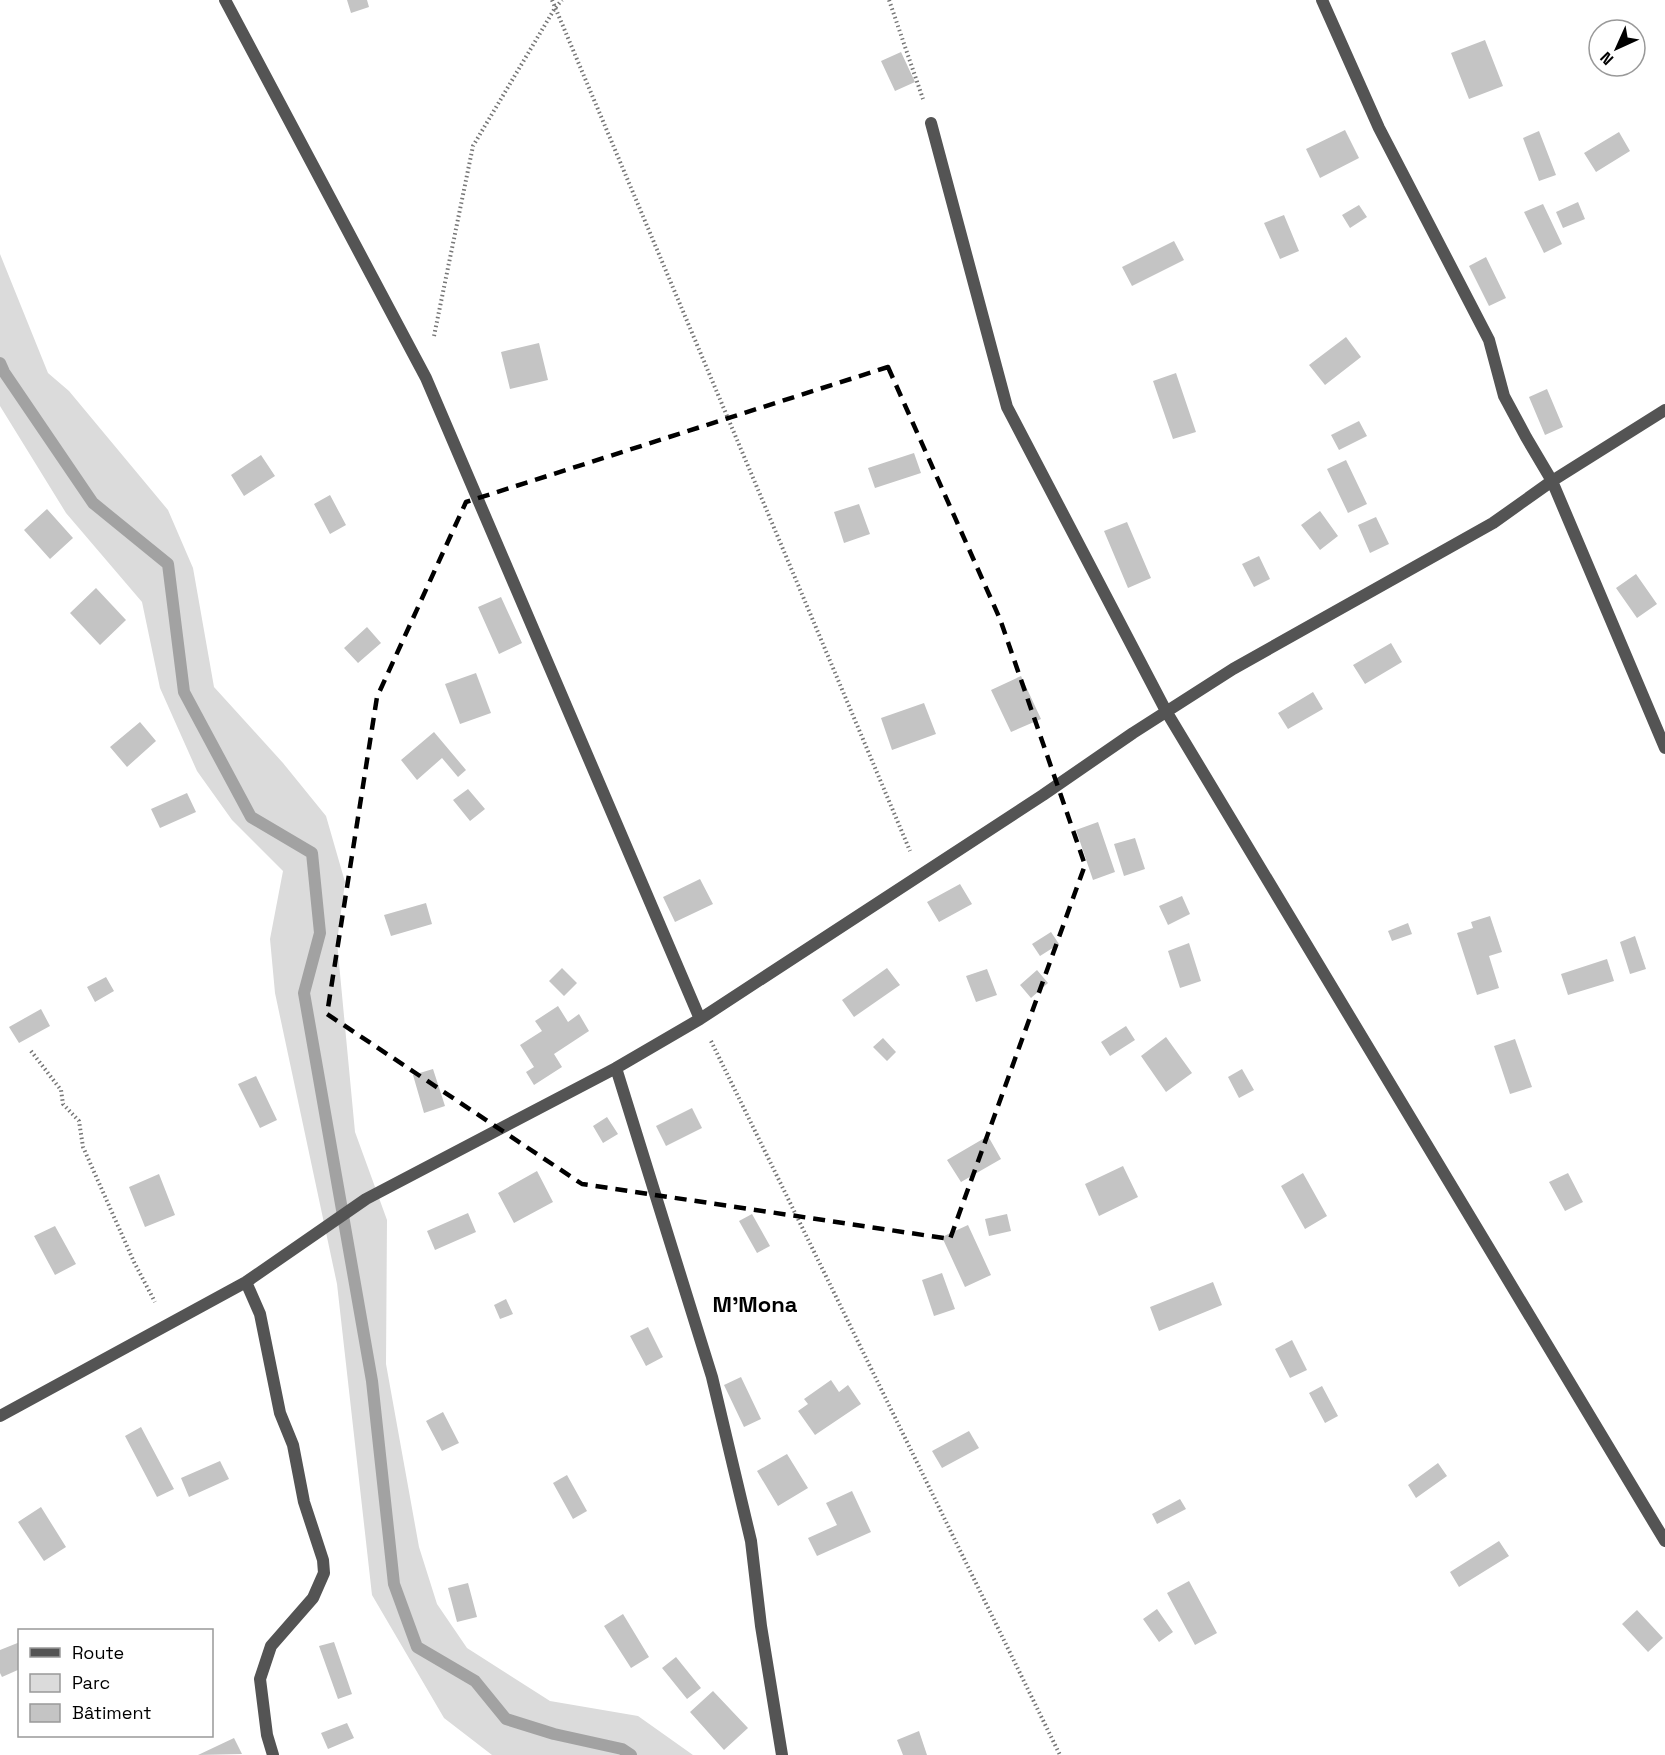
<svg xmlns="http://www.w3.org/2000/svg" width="1665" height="1755" viewBox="0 0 1665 1755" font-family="'Space Grotesk',sans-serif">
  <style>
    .green { fill: #dbdbdb }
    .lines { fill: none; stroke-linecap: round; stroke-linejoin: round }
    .stream { stroke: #a2a2a2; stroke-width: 12 }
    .building { fill: #c4c4c4 }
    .path { stroke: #767676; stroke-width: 4; stroke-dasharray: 1.5 3; stroke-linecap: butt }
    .street { stroke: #545454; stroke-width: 12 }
    .marked { fill: none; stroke: #000; stroke-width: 4.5; stroke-dasharray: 12 8; stroke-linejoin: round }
    .labels { text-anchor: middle; stroke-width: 4.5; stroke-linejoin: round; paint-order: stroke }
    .quarter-label { font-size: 22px; font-weight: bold; fill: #000; stroke: #fff }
  </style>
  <rect width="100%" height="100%" fill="#fff"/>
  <path class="green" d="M 0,254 L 48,373 L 69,391 L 168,510 L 193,568 L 214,687 L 283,763 L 326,816 L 345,882 L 337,942 L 355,1132 L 387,1220 L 386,1364 L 419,1547 L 437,1604 L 467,1648 L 550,1701 L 638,1716 L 693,1755 L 492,1755 L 444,1718 L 372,1595 L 337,1284 L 275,993 L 270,939 L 283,871 L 232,820 L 197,771 L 160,688 L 142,602 L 66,513 L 0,406 Z"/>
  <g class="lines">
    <path class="stream" d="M 0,363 L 4,372 L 93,503 L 168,564 L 184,692 L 251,817 L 312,853 L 320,933 L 304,993 L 372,1381 L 394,1584 L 417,1647 L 475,1681 L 506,1719 L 554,1734 L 622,1749 L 631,1755"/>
  </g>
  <path class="building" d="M 347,0 L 367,0 L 369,7 L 351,13 Z
    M 1485,40 L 1503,86 L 1469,99 L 1451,53 Z
    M 901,52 L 915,82 L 895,91 L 881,61 Z
    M 1345,130 L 1359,158 L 1320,178 L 1306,149 Z
    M 1539,131 L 1556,175 L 1539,181 L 1523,138 Z
    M 1619,132 L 1630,151 L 1596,172 L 1584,153 Z
    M 1578,202 L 1585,219 L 1563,228 L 1556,212 Z
    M 1543,204 L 1562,244 L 1544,253 L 1524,212 Z
    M 1359,205 L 1367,217 L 1350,228 L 1342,215 Z
    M 1284,215 L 1299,251 L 1280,259 L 1264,223 Z
    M 1174,241 L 1184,260 L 1132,286 L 1122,267 Z
    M 1486,257 L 1506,298 L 1489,306 L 1469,266 Z
    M 1346,337 L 1361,357 L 1325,385 L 1309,365 Z
    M 539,343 L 548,380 L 510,389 L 501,352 Z
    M 1176,373 L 1196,432 L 1173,439 L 1153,381 Z
    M 1547,389 L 1563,427 L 1545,435 L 1529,397 Z
    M 1359,421 L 1367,436 L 1339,450 L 1331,435 Z
    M 914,453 L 921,473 L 875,488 L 868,468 Z
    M 261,455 L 275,476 L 244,496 L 231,475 Z
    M 1346,460 L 1367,504 L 1348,513 L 1327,469 Z
    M 330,495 L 346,525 L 330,534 L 314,504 Z
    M 859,504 L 870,534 L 844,543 L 834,512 Z
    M 47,509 L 73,538 L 50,559 L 24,530 Z
    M 1320,511 L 1338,536 L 1320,550 L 1301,525 Z
    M 1376,517 L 1389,544 L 1370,553 L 1358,525 Z
    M 1127,522 L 1151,578 L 1128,588 L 1104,531 Z
    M 1259,556 L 1270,579 L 1254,587 L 1242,564 Z
    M 1636,574 L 1657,604 L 1637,618 L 1616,588 Z
    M 96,588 L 126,620 L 100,645 L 70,613 Z
    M 501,597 L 522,643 L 499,654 L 478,607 Z
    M 367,627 L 381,643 L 358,663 L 344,648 Z
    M 1391,643 L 1402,662 L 1365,684 L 1353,665 Z
    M 476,673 L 491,713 L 460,724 L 445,684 Z
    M 1021,676 L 1041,719 L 1011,732 L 991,690 Z
    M 1313,692 L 1323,709 L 1288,729 L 1278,713 Z
    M 924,703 L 936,734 L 892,750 L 881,718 Z
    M 140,722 L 156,741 L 127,767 L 110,747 Z
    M 434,732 L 466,770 L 458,777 L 442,758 L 417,780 L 401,760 Z
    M 468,789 L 485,809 L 470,821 L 453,800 Z
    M 187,793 L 196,812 L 160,828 L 151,809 Z
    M 1098,822 L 1115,872 L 1093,880 L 1076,830 Z
    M 1135,838 L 1145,869 L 1124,876 L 1114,844 Z
    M 700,879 L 713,904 L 675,922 L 663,897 Z
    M 960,884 L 972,904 L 939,922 L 927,902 Z
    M 1182,896 L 1190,914 L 1168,925 L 1159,906 Z
    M 426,903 L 432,924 L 391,936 L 384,915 Z
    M 1490,916 L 1502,952 L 1489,956 L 1499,988 L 1477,995 L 1457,933 L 1473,928 L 1471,922 Z
    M 1408,923 L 1412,934 L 1392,941 L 1388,931 Z
    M 1051,932 L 1059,944 L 1040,956 L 1032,944 Z
    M 1635,936 L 1646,969 L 1630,974 L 1620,942 Z
    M 1189,943 L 1201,981 L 1180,988 L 1168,951 Z
    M 1607,959 L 1614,981 L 1568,995 L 1561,974 Z
    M 562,968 L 577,983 L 564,996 L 549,981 Z
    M 887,968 L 900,985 L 854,1017 L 842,1000 Z
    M 987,969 L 997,995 L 976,1002 L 966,976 Z
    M 1037,970 L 1048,983 L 1031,998 L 1020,985 Z
    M 106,977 L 114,991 L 95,1002 L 87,987 Z
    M 558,1006 L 568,1022 L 579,1014 L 589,1031 L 554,1054 L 562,1067 L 534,1085 L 526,1072 L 534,1067 L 520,1045 L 542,1031 L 535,1021 Z
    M 41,1009 L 50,1026 L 19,1043 L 9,1027 Z
    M 1126,1026 L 1135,1040 L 1110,1056 L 1101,1042 Z
    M 1166,1037 L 1192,1073 L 1166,1092 L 1141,1056 Z
    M 883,1038 L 896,1052 L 887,1061 L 873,1047 Z
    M 1515,1039 L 1532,1087 L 1510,1094 L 1494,1046 Z
    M 433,1069 L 445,1106 L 424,1113 L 413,1075 Z
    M 1242,1069 L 1254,1090 L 1239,1098 L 1228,1077 Z
    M 256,1076 L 277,1120 L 260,1128 L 238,1084 Z
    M 692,1108 L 702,1128 L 666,1146 L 656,1126 Z
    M 607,1117 L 618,1134 L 603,1143 L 593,1126 Z
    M 988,1136 L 1001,1159 L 961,1182 L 947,1160 Z
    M 1123,1166 L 1138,1197 L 1099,1216 L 1085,1184 Z
    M 537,1171 L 553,1202 L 514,1223 L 498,1193 Z
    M 1303,1173 L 1327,1216 L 1305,1229 L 1281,1186 Z
    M 1568,1173 L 1583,1202 L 1565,1211 L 1549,1182 Z
    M 159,1174 L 175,1215 L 145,1227 L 129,1187 Z
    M 468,1213 L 476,1232 L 435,1250 L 427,1231 Z
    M 752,1214 L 770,1246 L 757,1253 L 739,1221 Z
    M 1007,1214 L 1011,1231 L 989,1236 L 985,1219 Z
    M 968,1225 L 991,1275 L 965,1287 L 942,1237 Z
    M 55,1226 L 76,1264 L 55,1275 L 34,1236 Z
    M 942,1273 L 955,1309 L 934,1316 L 922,1280 Z
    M 1213,1282 L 1222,1305 L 1159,1331 L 1150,1307 Z
    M 506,1299 L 513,1314 L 500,1319 L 494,1305 Z
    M 648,1327 L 663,1357 L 646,1366 L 630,1336 Z
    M 1292,1340 L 1307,1370 L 1290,1378 L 1275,1349 Z
    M 741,1377 L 761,1419 L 744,1427 L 724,1385 Z
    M 831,1380 L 839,1392 L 848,1385 L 861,1404 L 815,1435 L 798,1411 L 808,1404 L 804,1399 Z
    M 1322,1386 L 1338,1416 L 1325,1423 L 1309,1393 Z
    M 443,1412 L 459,1443 L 442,1451 L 426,1421 Z
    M 141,1427 L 174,1489 L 157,1497 L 125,1436 Z
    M 969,1431 L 979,1448 L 942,1468 L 932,1451 Z
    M 787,1454 L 808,1488 L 778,1506 L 757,1471 Z
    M 220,1461 L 229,1479 L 189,1497 L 181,1478 Z
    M 1438,1463 L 1447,1476 L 1416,1498 L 1408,1485 Z
    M 567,1475 L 587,1511 L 573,1519 L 553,1483 Z
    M 852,1491 L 871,1532 L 817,1556 L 808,1538 L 837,1525 L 826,1503 Z
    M 1180,1499 L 1186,1509 L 1157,1524 L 1152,1514 Z
    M 41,1507 L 66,1547 L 44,1561 L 18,1522 Z
    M 1499,1541 L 1509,1556 L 1459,1587 L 1450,1572 Z
    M 1189,1581 L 1217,1633 L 1195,1645 L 1167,1593 Z
    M 468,1583 L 477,1617 L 457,1622 L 448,1588 Z
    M 1157,1609 L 1173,1632 L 1159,1642 L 1143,1619 Z
    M 1637,1610 L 1663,1638 L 1648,1652 L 1622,1624 Z
    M 623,1614 L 649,1657 L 631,1668 L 604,1626 Z
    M 20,1642 L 20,1669 L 2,1677 L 0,1673 L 0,1650 Z
    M 334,1642 L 352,1694 L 338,1699 L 319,1646 Z
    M 676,1657 L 701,1688 L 687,1699 L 662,1668 Z
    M 713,1691 L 748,1728 L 724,1750 L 690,1712 Z
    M 347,1723 L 354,1738 L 328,1749 L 321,1733 Z
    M 919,1731 L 927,1755 L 903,1755 L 897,1740 Z
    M 234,1738 L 242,1754 L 198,1755 Z"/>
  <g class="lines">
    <path class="path" d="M 552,0 L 910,851
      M 889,0 L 923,99
      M 434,336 L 473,146 L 555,8 L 562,0
      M 711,1041 L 1060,1755
      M 31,1051 L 61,1090 L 63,1104 L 79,1121 L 83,1147 L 134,1262 L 155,1302"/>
    <path class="street" d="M 225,0 L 426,378 L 700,1019
      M 1322,0 L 1379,128 L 1489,340 L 1504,396 L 1526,437 L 1552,481 L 1665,748
      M 931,123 L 1007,407 L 1166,711 L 1665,1541
      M 616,1068 L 712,1377 L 751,1541 L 761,1626 L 782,1755
      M 246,1282 L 260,1314 L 280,1413 L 293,1445 L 304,1502 L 323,1560 L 324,1573 L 313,1598 L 271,1646 L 260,1679 L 267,1735 L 273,1755
      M 0,1416 L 246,1282 L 366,1199 L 616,1068 L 700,1019 L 1043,795 L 1133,733 L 1233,669 L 1493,523 L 1552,481 L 1665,410"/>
  </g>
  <path class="marked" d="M 888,367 L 1000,619 L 1085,865 L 950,1239 L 582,1184 L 327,1014 L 377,697 L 466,502 Z"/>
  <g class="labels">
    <g class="quarter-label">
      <text x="755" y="1312">M'Mona</text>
    </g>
  </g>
  <rect x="18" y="1629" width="195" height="108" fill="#ffffff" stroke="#999999" stroke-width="1.5"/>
  <rect x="30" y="1648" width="30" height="9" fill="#545454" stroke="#999999" stroke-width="1.5"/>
  <text x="72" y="1659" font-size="18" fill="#000000">Route</text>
  <rect x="30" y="1674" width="30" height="18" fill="#dbdbdb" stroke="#999999" stroke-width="1.5"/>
  <text x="72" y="1689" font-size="18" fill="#000000">Parc</text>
  <rect x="30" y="1704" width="30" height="18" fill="#c4c4c4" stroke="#999999" stroke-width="1.5"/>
  <text x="72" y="1719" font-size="18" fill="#000000">Bâtiment</text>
  <g transform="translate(1617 48) rotate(225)"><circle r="28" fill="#ffffff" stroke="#999999" stroke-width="1.5"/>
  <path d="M0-4.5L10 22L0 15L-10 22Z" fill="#000000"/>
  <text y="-9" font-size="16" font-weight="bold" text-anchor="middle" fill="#000000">N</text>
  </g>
</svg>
